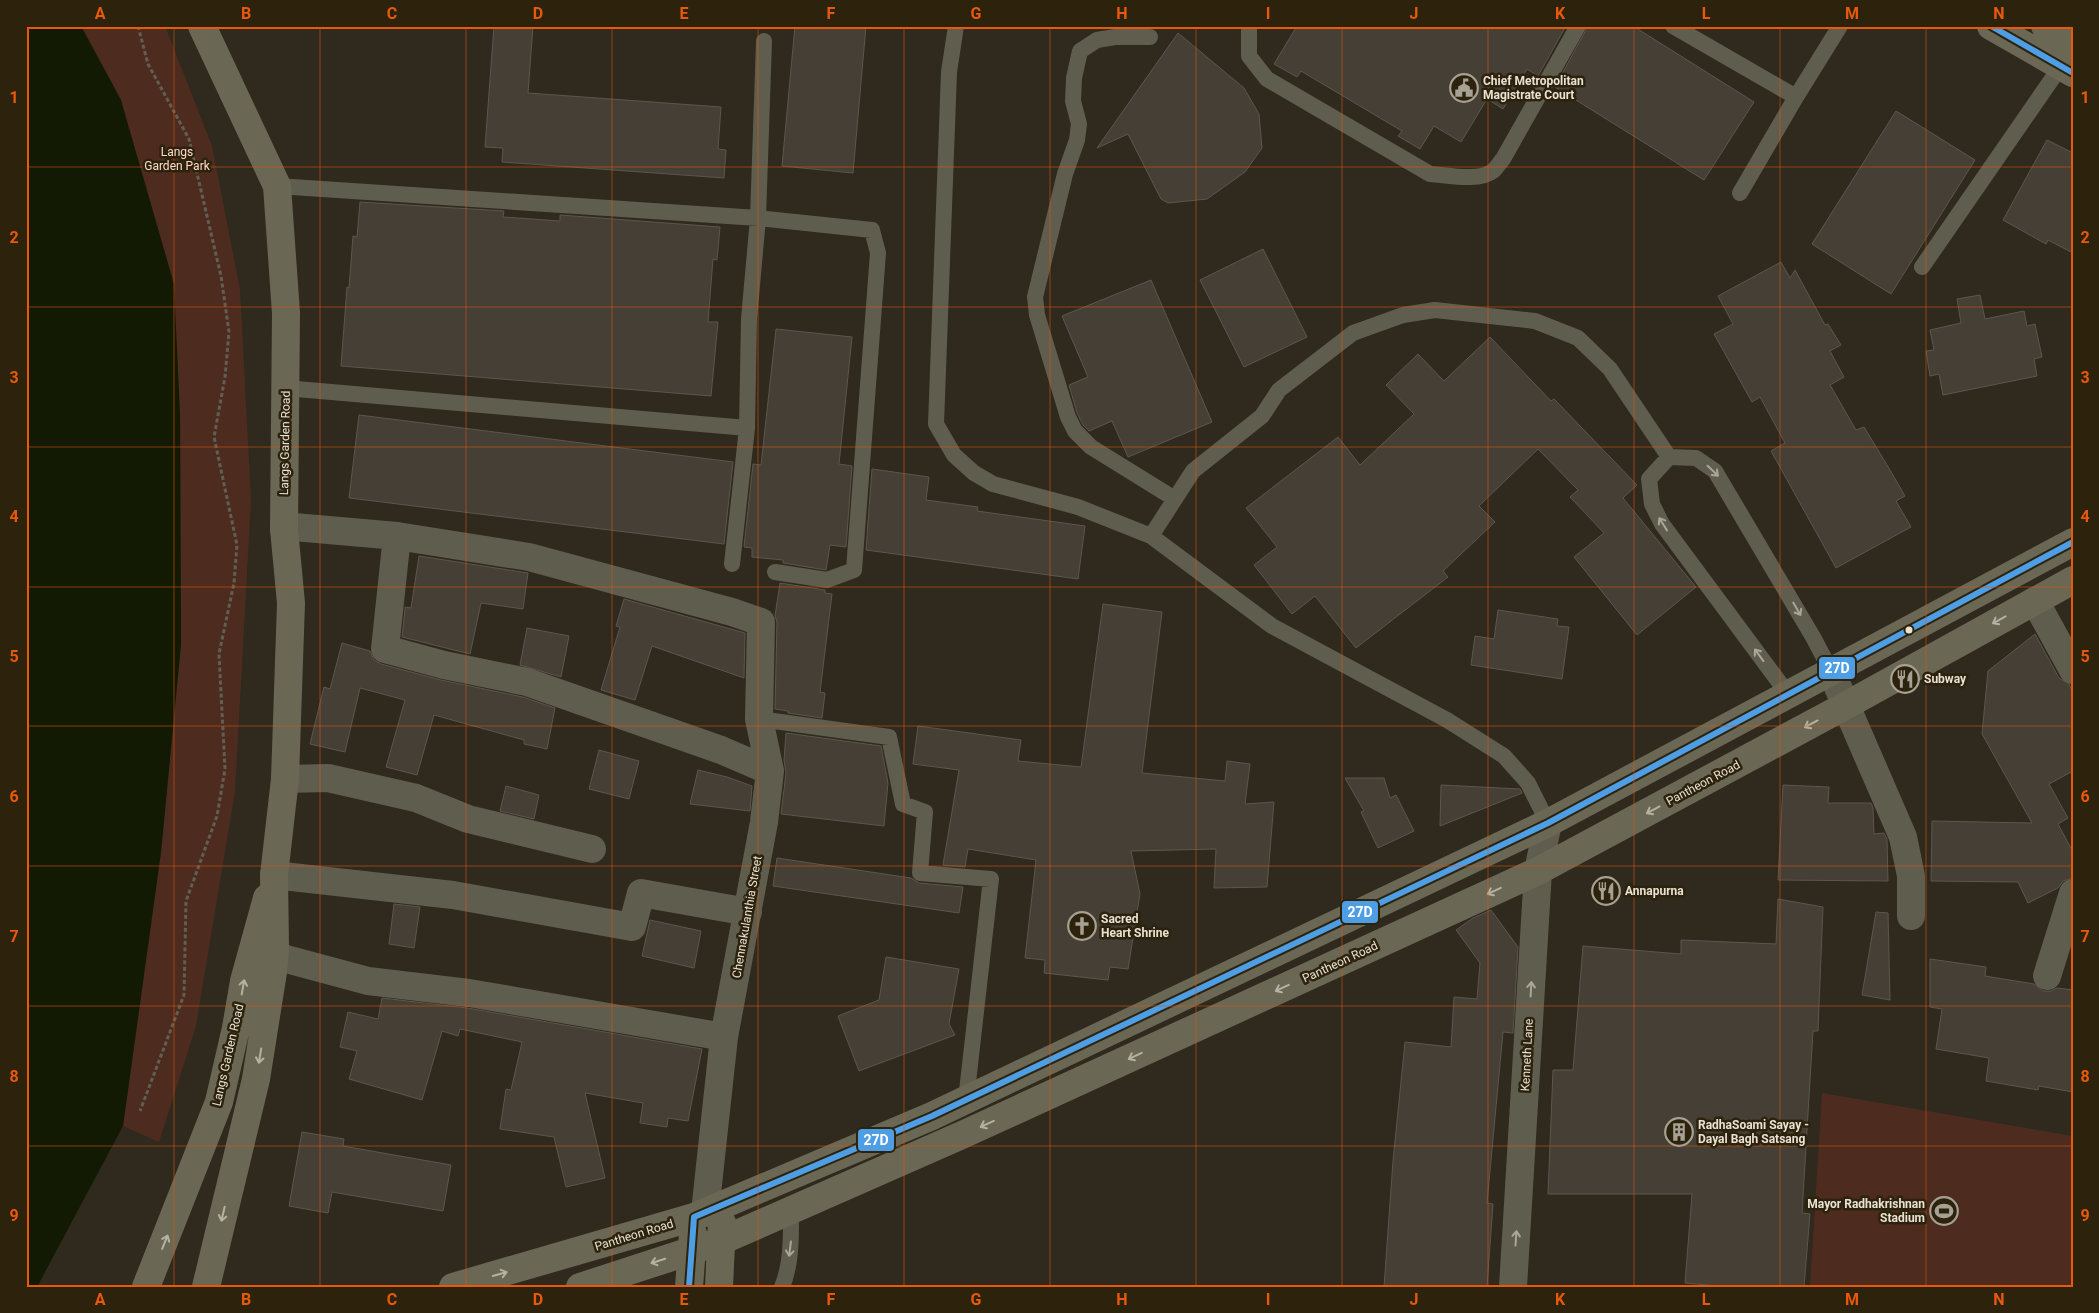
<svg xmlns="http://www.w3.org/2000/svg" width="2099" height="1313" viewBox="0 0 2099 1313" font-family="Roboto,sans-serif">
  <style>
    .green { fill: #4d2c1f }
    .water { fill: #121a03 }
    .building { fill: #463f36; stroke: #5d564d }
    .lines { fill: none; stroke-linecap: round; stroke-linejoin: round }
    .path { stroke: #615f53; stroke-width: 3; stroke-dasharray: 4 2.5; stroke-linecap: butt }
    .lane { stroke: #5f5e4e; stroke-width: 16 }
    .street { stroke: #5f5e4e; stroke-width: 28 }
    .secondary { stroke: #6a6854; stroke-width: 28 }
    .bus-1-casing { stroke: #2d220c; stroke-width: 10 }
    .bus-1 { stroke: #4d9ee5; stroke-width: 6 }
    .oneway { stroke: #aaa698 }
    .oneway2 { stroke: #b6b1a1 }
    .grid { fill: none; stroke: #e8590c; stroke-width: 1; stroke-opacity: 0.55 }
    .bus-dot { fill: #e8e1d4; stroke: #2d220c; stroke-width: 2 }
    .labels { text-anchor: middle; stroke-width: 5; stroke-linejoin: round; paint-order: stroke }
    .poi-label { font-size: 12px; font-weight: bold; fill: #e8e1d4; stroke: #2d220c; text-anchor: start }
    .park-label { font-size: 12px; fill: #fed8ca; stroke: #2d220c }
    .street-label { font-size: 12px; fill: #e8e1d4; stroke: #2d220c }
    .line-badge { stroke: #2d220c; stroke-width: 2 }
    .badge-label { font-size: 14px; text-anchor: middle; font-weight: bold; fill: #fff }
    .neatline { fill: none; stroke: #e8590c; stroke-width: 2 }
    .grid-label { font-size: 16px; text-anchor: middle; font-weight: bold; fill: #e8590c }
  </style>
  <rect width="100%" height="100%" fill="#2f291e"/>
  <path class="green" d="M 81,26 L 165,26 L 212,146 L 240,289 L 251,500 L 235,792 L 196,1026 L 159,1142 L 123,1126 L 161,853 L 181,644 L 180,414 L 121,100 Z
    M 1822,1093 L 2073,1136 L 2073,1287 L 1810,1287 Z"/>
  <path class="water" d="M 26,26 L 81,26 L 121,100 L 174,284 L 180,414 L 181,644 L 161,852 L 123,1126 L 37,1287 L 26,1287 Z"/>
  <path class="building" d="M 494,26 L 533,26 L 528,93 L 721,107 L 718,149 L 726,150 L 724,178 L 502,162 L 503,148 L 485,147 Z
    M 795,26 L 866,26 L 853,173 L 782,166 Z
    M 1297,26 L 1566,26 L 1538,76 L 1527,69 L 1503,109 L 1487,99 L 1461,142 L 1434,126 L 1420,149 L 1398,136 L 1402,131 L 1301,71 L 1297,77 L 1274,64 Z
    M 1588,26 L 1633,26 L 1754,102 L 1704,180 L 1555,87 Z
    M 1178,33 L 1244,88 L 1259,114 L 1262,148 L 1245,172 L 1207,199 L 1168,203 L 1161,199 L 1128,134 L 1097,148 Z
    M 1896,111 L 1975,160 L 1891,294 L 1812,244 Z
    M 2047,140 L 2073,153 L 2073,253 L 2048,240 L 2046,244 L 2003,220 Z
    M 360,202 L 504,211 L 503,217 L 560,221 L 560,215 L 720,227 L 717,260 L 713,259 L 708,322 L 718,322 L 711,396 L 341,366 L 347,287 L 349,288 L 353,236 L 357,237 Z
    M 1263,249 L 1307,337 L 1244,367 L 1200,280 Z
    M 1781,262 L 1790,278 L 1795,270 L 1825,325 L 1828,324 L 1841,345 L 1830,351 L 1844,377 L 1830,385 L 1856,430 L 1864,427 L 1890,470 L 1905,496 L 1896,501 L 1911,527 L 1836,568 L 1771,451 L 1785,443 L 1760,397 L 1752,402 L 1714,334 L 1733,324 L 1718,296 Z
    M 1151,280 L 1212,422 L 1128,457 L 1112,421 L 1089,431 L 1083,425 L 1077,413 L 1069,385 L 1088,377 L 1062,316 Z
    M 1980,295 L 1985,319 L 2024,311 L 2027,326 L 2035,324 L 2042,357 L 2034,359 L 2037,376 L 1943,395 L 1939,374 L 1930,376 L 1926,351 L 1934,350 L 1930,330 L 1961,323 L 1957,299 Z
    M 776,329 L 852,337 L 839,464 L 852,466 L 846,547 L 830,545 L 826,570 L 783,563 L 783,560 L 752,557 L 752,548 L 744,547 L 753,464 L 761,465 Z
    M 1490,337 L 1551,401 L 1554,399 L 1637,485 L 1623,498 L 1696,587 L 1637,635 L 1574,557 L 1604,533 L 1570,497 L 1578,490 L 1538,449 L 1479,506 L 1495,522 L 1443,571 L 1448,577 L 1356,648 L 1315,596 L 1292,614 L 1254,565 L 1277,547 L 1246,508 L 1338,437 L 1360,465 L 1414,414 L 1386,385 L 1418,354 L 1444,381 Z
    M 359,415 L 733,462 L 724,544 L 349,498 Z
    M 872,469 L 929,477 L 926,500 L 978,507 L 977,511 L 1085,526 L 1078,579 L 866,550 Z
    M 419,556 L 528,573 L 523,609 L 481,603 L 470,654 L 402,637 L 405,609 L 405,607 L 411,608 Z
    M 780,583 L 825,590 L 825,593 L 832,594 L 820,692 L 825,693 L 822,718 L 788,713 L 788,711 L 775,709 L 777,622 L 775,616 Z
    M 624,599 L 745,633 L 744,678 L 652,646 L 635,700 L 601,690 L 620,627 L 616,626 Z
    M 1103,604 L 1162,612 L 1142,773 L 1225,781 L 1227,761 L 1250,764 L 1245,804 L 1274,802 L 1267,887 L 1214,888 L 1216,849 L 1131,851 L 1140,894 L 1128,969 L 1110,967 L 1108,980 L 1044,973 L 1045,960 L 1025,958 L 1036,860 L 968,849 L 965,867 L 943,865 L 959,770 L 913,764 L 918,726 L 1021,740 L 1018,761 L 1081,767 Z
    M 1498,610 L 1558,619 L 1557,626 L 1569,627 L 1562,679 L 1471,665 L 1475,636 L 1494,639 Z
    M 527,628 L 569,636 L 561,677 L 520,665 Z
    M 2035,634 L 2059,678 L 2069,684 L 2073,693 L 2073,771 L 2049,784 L 2068,818 L 2058,824 L 2073,852 L 2073,878 L 2063,881 L 2058,888 L 2028,903 L 2018,882 L 1931,881 L 1932,821 L 2032,823 L 1982,734 L 1988,671 Z
    M 342,643 L 370,651 L 374,660 L 381,664 L 441,680 L 523,697 L 555,708 L 547,749 L 524,744 L 524,740 L 434,715 L 417,775 L 386,767 L 405,700 L 360,688 L 345,752 L 310,744 L 324,687 L 330,689 Z
    M 786,733 L 881,746 L 888,783 L 884,826 L 781,814 L 786,773 L 784,760 Z
    M 599,750 L 639,761 L 629,799 L 589,789 Z
    M 698,770 L 727,777 L 752,786 L 750,811 L 690,804 Z
    M 1345,778 L 1384,778 L 1390,798 L 1396,795 L 1414,831 L 1378,848 L 1361,812 L 1364,811 Z
    M 1441,785 L 1520,789 L 1522,793 L 1440,826 Z
    M 1783,785 L 1829,787 L 1828,803 L 1871,803 L 1873,808 L 1874,834 L 1884,833 L 1887,839 L 1888,881 L 1778,880 Z
    M 506,786 L 539,795 L 534,819 L 500,811 Z
    M 777,858 L 911,878 L 919,883 L 963,887 L 959,913 L 773,886 Z
    M 1778,899 L 1823,907 L 1818,1031 L 1813,1031 L 1802,1213 L 1810,1214 L 1804,1287 L 1729,1287 L 1685,1283 L 1692,1194 L 1548,1194 L 1553,1070 L 1573,1070 L 1583,946 L 1681,954 L 1681,940 L 1776,944 Z
    M 394,904 L 420,907 L 414,948 L 389,944 Z
    M 1491,910 L 1518,947 L 1513,1033 L 1503,1032 L 1487,1203 L 1493,1204 L 1487,1287 L 1384,1287 L 1393,1161 L 1405,1042 L 1451,1047 L 1454,997 L 1477,999 L 1480,963 L 1456,930 L 1473,918 Z
    M 1876,912 L 1888,913 L 1890,1000 L 1862,995 Z
    M 650,920 L 701,931 L 694,968 L 642,956 Z
    M 886,957 L 959,969 L 949,1024 L 955,1035 L 859,1071 L 838,1016 L 879,1000 Z
    M 1930,959 L 1986,967 L 1985,976 L 2034,984 L 2043,991 L 2051,991 L 2057,988 L 2073,990 L 2073,1092 L 2039,1086 L 2038,1090 L 1986,1081 L 1989,1058 L 1936,1049 L 1942,1009 L 1930,1007 Z
    M 382,998 L 467,1008 L 702,1049 L 688,1121 L 668,1118 L 667,1127 L 640,1123 L 643,1103 L 585,1093 L 605,1178 L 566,1187 L 554,1137 L 500,1129 L 506,1089 L 511,1090 L 522,1042 L 460,1029 L 458,1036 L 442,1031 L 422,1100 L 349,1079 L 357,1051 L 340,1047 L 348,1012 L 378,1019 Z
    M 302,1132 L 344,1139 L 343,1146 L 451,1165 L 443,1211 L 332,1192 L 328,1213 L 289,1206 Z"/>
  <g class="lines">
    <path class="path" d="M 138,26 L 148,64 L 189,139 L 221,276 L 229,332 L 225,377 L 214,437 L 237,545 L 234,583 L 219,654 L 225,769 L 217,816 L 186,901 L 184,995 L 140,1111"/>
    <path class="lane" d="M 956,26 L 949,72 L 936,424 L 954,455 L 974,473 L 993,484 L 1078,507 L 1151,536 L 1272,626 L 1447,720 L 1504,756 L 1528,783 L 1548,823
      M 1249,26 L 1249,56 L 1267,79 L 1430,174 C 1447,175 1479,182 1493,171 C 1497,168 1500,162 1503,159 L 1578,26
      M 1673,26 L 1796,97 L 1840,26
      M 1150,37 L 1115,37 L 1097,40 L 1080,51 L 1074,78 L 1073,101 L 1079,124 L 1077,140 L 1065,174 L 1035,297 L 1037,315 L 1068,417 L 1075,431 L 1091,447 L 1175,499
      M 277,186 L 758,218 L 872,230 L 878,253 L 854,570 L 827,580 L 775,572
      M 1740,193 L 1796,97
      M 1922,267 L 2061,66
      M 285,388 L 747,428
      M 1151,536 L 1193,471 L 1262,416 L 1279,390 L 1353,333 L 1403,315 L 1435,310 L 1535,321 L 1578,338 L 1610,369 L 1669,457
      M 732,564 L 747,428 L 749,319 L 758,218 L 764,41
      M 1788,694 L 1662,524 L 1652,504 L 1649,479 L 1669,457 L 1696,458 L 1715,471 L 1813,637 L 1831,671
      M 759,719 L 889,737 L 903,804 L 925,812 L 920,873 L 991,879 L 966,1100
      M 782,1287 C 792,1263 791,1235 791,1210"/>
    <path class="street" d="M 284,529 L 294,527 L 397,536 L 529,557 L 732,612 L 761,622 L 759,719 L 770,771 L 764,822 L 724,1037 L 705,1212
      M 397,536 L 385,649 L 444,665 L 527,682 L 721,750 L 770,771
      M 2035,601 L 2073,670
      M 1831,671 L 1903,837 L 1911,876 L 1911,916
      M 285,779 L 328,778 L 416,798 L 468,819 L 592,849
      M 274,875 L 453,895 L 632,927 L 641,893 L 748,912
      M 275,956 L 368,981 L 469,993 L 724,1037
      M 2047,976 L 2073,893
      M 1513,1287 L 1538,871 L 1548,823"/>
    <path class="secondary" d="M 202,26 L 277,186 L 286,313 L 284,529 L 291,603 L 285,779 L 274,875 L 275,948 L 273,972 L 256,1079 L 206,1287
      M 1991,26 L 2073,73
      M 2045,26 L 2073,43
      M 146,1287 L 219,1102 L 236,1028 L 244,981 L 267,898
      M 453,1287 L 694,1217 L 932,1116 L 1548,823 L 2073,542
      M 580,1287 L 721,1241 L 962,1135 L 1538,871 L 1845,706 L 2073,580
      M 689,1287 L 693,1234
      M 719,1287 L 722,1223"/>
    <defs>
      <path id="bus-1" d="M 1991,26 L 2073,73
        M 689,1287 L 694,1217 L 932,1116 L 1548,823 L 2073,542"/>
    </defs>
    <use href="#bus-1" class="bus-1-casing"/>
    <use href="#bus-1" class="bus-1"/>
  </g>
  <defs><path id="oneway-shaft" d="M-6 0H5M1.5-3L5.5 0L1.5 3" fill="none" stroke-width="1.6" stroke-linecap="round" stroke-linejoin="round" transform="scale(1.25)"/></defs>
  <g class="oneway">
    <use href="#oneway-shaft" transform="translate(1713 471) rotate(44)"/>
    <use href="#oneway-shaft" transform="translate(1663 524) rotate(-122)"/>
    <use href="#oneway-shaft" transform="translate(1797 609) rotate(60)"/>
    <use href="#oneway-shaft" transform="translate(1759 655) rotate(-126)"/>
    <use href="#oneway-shaft" transform="translate(1531 989) rotate(-87)"/>
    <use href="#oneway-shaft" transform="translate(1516 1238) rotate(-86)"/>
    <use href="#oneway-shaft" transform="translate(790 1249) rotate(97)"/>
  </g>
  <g class="oneway2">
    <use href="#oneway-shaft" transform="translate(1999 620) rotate(151)"/>
    <use href="#oneway-shaft" transform="translate(1811 724) rotate(152)"/>
    <use href="#oneway-shaft" transform="translate(1653 810) rotate(152)"/>
    <use href="#oneway-shaft" transform="translate(1494 891) rotate(155)"/>
    <use href="#oneway-shaft" transform="translate(243 987) rotate(-80)"/>
    <use href="#oneway-shaft" transform="translate(1282 988) rotate(155)"/>
    <use href="#oneway-shaft" transform="translate(260 1056) rotate(99)"/>
    <use href="#oneway-shaft" transform="translate(1135 1056) rotate(155)"/>
    <use href="#oneway-shaft" transform="translate(987 1124) rotate(155)"/>
    <use href="#oneway-shaft" transform="translate(223 1214) rotate(103)"/>
    <use href="#oneway-shaft" transform="translate(165 1242) rotate(-68)"/>
    <use href="#oneway-shaft" transform="translate(658 1261) rotate(162)"/>
    <use href="#oneway-shaft" transform="translate(500 1274) rotate(-16)"/>
  </g>
  <path class="grid" d="M 174,26 L 174,1287M 320,26 L 320,1287M 466,26 L 466,1287M 612,26 L 612,1287M 758,26 L 758,1287M 904,26 L 904,1287M 1050,26 L 1050,1287M 1196,26 L 1196,1287M 1342,26 L 1342,1287M 1488,26 L 1488,1287M 1634,26 L 1634,1287M 1780,26 L 1780,1287M 1926,26 L 1926,1287M 26,167 L 2073,167M 26,307 L 2073,307M 26,447 L 2073,447M 26,587 L 2073,587M 26,726 L 2073,726M 26,866 L 2073,866M 26,1006 L 2073,1006M 26,1146 L 2073,1146"/>
  <defs>
    <symbol id="civic-ring" viewBox="-11 -11 22 22"><circle r="9.5" fill="#2d220c" stroke="#a7a194" stroke-width="1.5"/><path d="M-.6-6.5H3V-4.5H.6V-3L4-1V1h2V6H-6V1h2V-1L-.6-3ZM-1.2 2.5V6h2.4V2.5Z" fill="#a7a194"/></symbol>
    <symbol id="restaurant-ring" viewBox="-11 -11 22 22"><circle r="9.5" fill="#2d220c" stroke="#a7a194" stroke-width="1.5"/><path d="M-5-6h1v4h1v-4h1v4h1v-4h1v5L-1.5 .5V6h-2V.5L-5-1ZM5-6V6H3V1.5H1.5Q1.5-4 5-6Z" fill="#a7a194"/></symbol>
    <symbol id="church-ring" viewBox="-11 -11 22 22"><circle r="9.5" fill="#2d220c" stroke="#a7a194" stroke-width="1.5"/><path d="M-1.2-6h2.4v3.5h3.3v2.4h-3.3V6h-2.4V-.1h-3.3v-2.4h3.3Z" fill="#a7a194"/></symbol>
    <symbol id="building-ring" viewBox="-11 -11 22 22"><circle r="9.5" fill="#2d220c" stroke="#a7a194" stroke-width="1.5"/><path d="M-4-6H4V6H1V3H-1V6H-4ZM-2.5-4.3h1.7v1.8h-1.7ZM.8-4.3h1.7v1.8H.8ZM-2.5-1h1.7V.8h-1.7ZM.8-1h1.7V.8H.8Z" fill="#a7a194"/></symbol>
    <symbol id="stadium-ring" viewBox="-11 -11 22 22"><circle r="9.5" fill="#2d220c" stroke="#a7a194" stroke-width="1.5"/><path d="M0-5a6.5 5 0 1 0 0 10a6.5 5 0 1 0 0-10ZM-3.5-1.8h7v3.6h-7Z" fill="#a7a194"/></symbol>
  </defs>
  <g fill-rule="evenodd">
    <use href="#civic-ring" x="1448" y="72" width="32" height="32"/>
    <use href="#restaurant-ring" x="1889" y="663" width="32" height="32"/>
    <use href="#restaurant-ring" x="1590" y="875" width="32" height="32"/>
    <use href="#church-ring" x="1066" y="910" width="32" height="32"/>
    <use href="#building-ring" x="1663" y="1116" width="32" height="32"/>
    <use href="#stadium-ring" x="1928" y="1195" width="32" height="32"/>
  </g>
  <circle class="bus-dot" cx="1909" cy="630" r="4.5"/>
  <g class="labels">
    <g class="poi-label">
      <text x="1483" y="85">Chief Metropolitan<tspan x="1483" dy="14">Magistrate Court</tspan></text>
      <text x="1924" y="683">Subway</text>
      <text x="1625" y="895">Annapurna</text>
      <text x="1101" y="923">Sacred<tspan x="1101" dy="14">Heart Shrine</tspan></text>
      <text x="1698" y="1129">RadhaSoami Sayay -<tspan x="1698" dy="14">Dayal Bagh Satsang</tspan></text>
      <text x="1925" y="1208" text-anchor="end">Mayor Radhakrishnan<tspan x="1925" dy="14">Stadium</tspan></text>
    </g>
    <g class="park-label">
      <text x="177" y="156">Langs<tspan x="177" dy="14">Garden Park</tspan></text>
    </g>
    <g class="street-label">
      <text transform="translate(285 443) rotate(-89)" y="4">Langs Garden Road</text>
      <text transform="translate(1703 783) rotate(-28)" y="4">Pantheon Road</text>
      <text transform="translate(747 917) rotate(-80)" y="4">Chennakulanthia Street</text>
      <text transform="translate(1340 962) rotate(-25)" y="4">Pantheon Road</text>
      <text transform="translate(228 1055) rotate(-77)" y="4">Langs Garden Road</text>
      <text transform="translate(1527 1055) rotate(-87)" y="4">Kenneth Lane</text>
      <text transform="translate(634 1235) rotate(-17)" y="4">Pantheon Road</text>
    </g>
  </g>
  <g class="line-badge">
    <rect x="1818" y="656" width="38" height="24" rx="5" fill="#4d9ee5"/>
    <rect x="1341" y="900" width="38" height="24" rx="5" fill="#4d9ee5"/>
    <rect x="857" y="1128" width="38" height="24" rx="5" fill="#4d9ee5"/>
  </g>
  <g class="badge-label">
    <text x="1837" y="673">27D</text>
    <text x="1360" y="917">27D</text>
    <text x="876" y="1145">27D</text>
  </g>
  <rect width="2099" height="1313" fill="none" stroke="#2d220c" stroke-width="55"/>
  <rect x="28" y="28" width="2044" height="1258" class="neatline"/>
  <g class="grid-label">
    <text x="100" y="19">A</text>
    <text x="246" y="19">B</text>
    <text x="392" y="19">C</text>
    <text x="538" y="19">D</text>
    <text x="684" y="19">E</text>
    <text x="831" y="19">F</text>
    <text x="976" y="19">G</text>
    <text x="1122" y="19">H</text>
    <text x="1268" y="19">I</text>
    <text x="1414" y="19">J</text>
    <text x="1560" y="19">K</text>
    <text x="1706" y="19">L</text>
    <text x="1852" y="19">M</text>
    <text x="1999" y="19">N</text>
    <text x="14" y="103">1</text>
    <text x="2085" y="103">1</text>
    <text x="14" y="243">2</text>
    <text x="2085" y="243">2</text>
    <text x="14" y="383">3</text>
    <text x="2085" y="383">3</text>
    <text x="14" y="522">4</text>
    <text x="2085" y="522">4</text>
    <text x="14" y="662">5</text>
    <text x="2085" y="662">5</text>
    <text x="14" y="802">6</text>
    <text x="2085" y="802">6</text>
    <text x="14" y="942">7</text>
    <text x="2085" y="942">7</text>
    <text x="14" y="1082">8</text>
    <text x="2085" y="1082">8</text>
    <text x="14" y="1221">9</text>
    <text x="2085" y="1221">9</text>
    <text x="100" y="1305">A</text>
    <text x="246" y="1305">B</text>
    <text x="392" y="1305">C</text>
    <text x="538" y="1305">D</text>
    <text x="684" y="1305">E</text>
    <text x="831" y="1305">F</text>
    <text x="976" y="1305">G</text>
    <text x="1122" y="1305">H</text>
    <text x="1268" y="1305">I</text>
    <text x="1414" y="1305">J</text>
    <text x="1560" y="1305">K</text>
    <text x="1706" y="1305">L</text>
    <text x="1852" y="1305">M</text>
    <text x="1999" y="1305">N</text>
  </g>
</svg>
